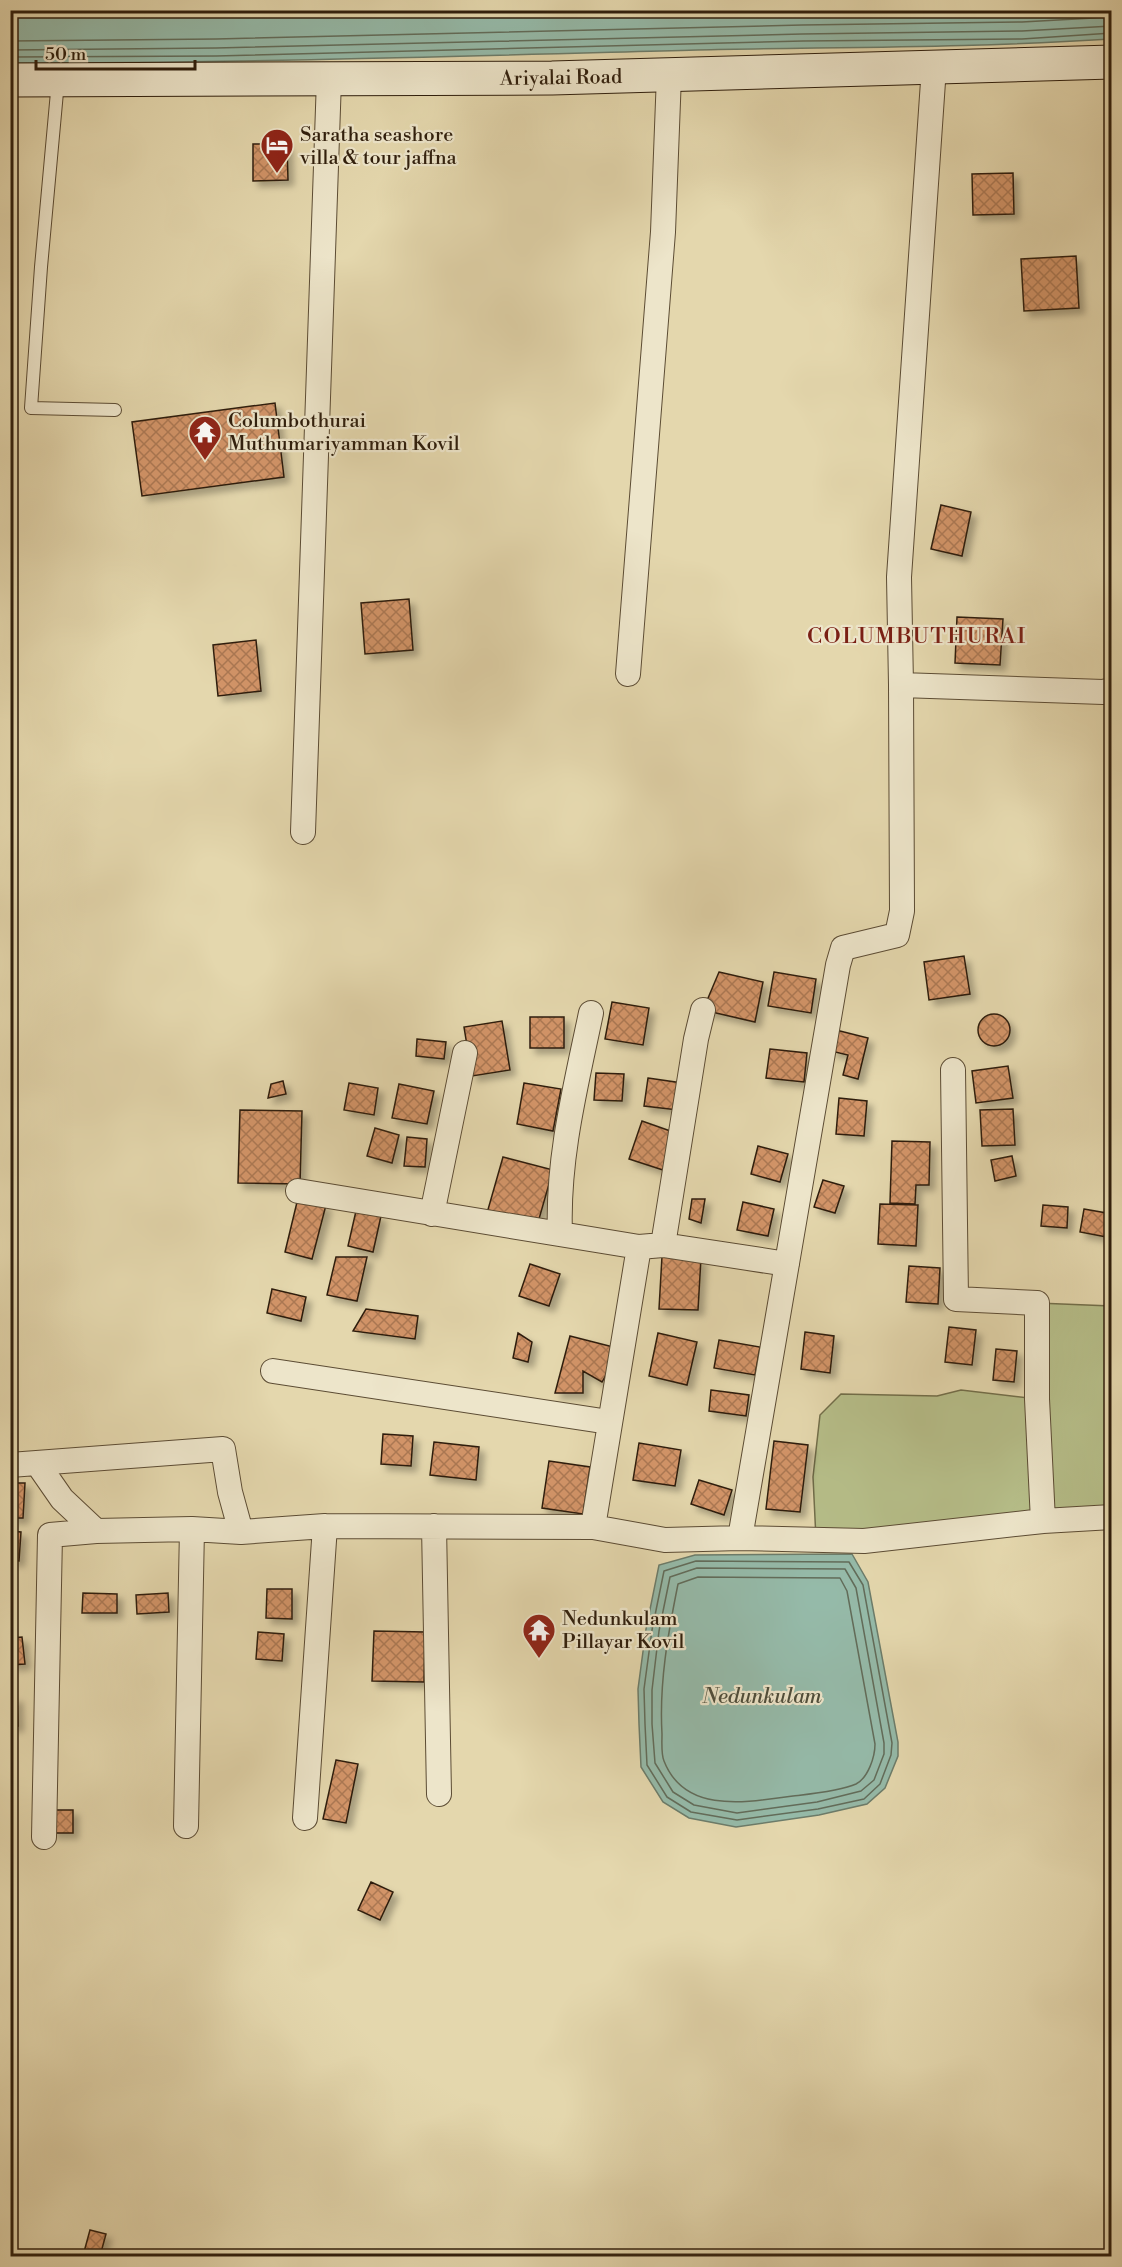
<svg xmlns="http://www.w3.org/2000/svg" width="1122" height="2267" viewBox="0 0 1122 2267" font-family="'Libre Bodoni',serif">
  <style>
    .grass { fill: #b6be89; stroke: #726e4a; stroke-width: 1.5 }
    .water { fill: #95baa9; stroke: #6c7c6a; stroke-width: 1.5 }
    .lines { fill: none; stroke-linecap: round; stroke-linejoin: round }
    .shore { stroke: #626c5a; stroke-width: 1.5 }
    .building { fill: url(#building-cross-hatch); stroke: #2f1e0c; stroke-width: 1.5; filter: url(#shadow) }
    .lane-casing { stroke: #5c4c34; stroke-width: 14 }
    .street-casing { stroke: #5c4c34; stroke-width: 26 }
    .secondary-casing { stroke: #2f1e0c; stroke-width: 35 }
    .lane { stroke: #ede5ca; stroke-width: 12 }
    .street { stroke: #ede5ca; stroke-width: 24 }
    .secondary { stroke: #ede5ca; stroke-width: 33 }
    .labels { text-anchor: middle; stroke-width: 4.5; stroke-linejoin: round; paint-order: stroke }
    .street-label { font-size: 20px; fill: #2f1e0c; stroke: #ede5ca }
    .poi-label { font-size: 20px; fill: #2f1e0c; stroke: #ede5ca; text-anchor: start }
    .water-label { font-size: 21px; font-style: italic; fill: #4e4d3b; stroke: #ede5ca }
    .quarter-label { font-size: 22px; letter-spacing: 1.5px; fill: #7a1f14; stroke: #ede5ca }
  </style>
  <defs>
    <pattern id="building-cross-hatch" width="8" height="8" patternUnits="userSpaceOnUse" patternTransform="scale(1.5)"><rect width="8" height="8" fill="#d29467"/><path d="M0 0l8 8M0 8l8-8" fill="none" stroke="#ab7853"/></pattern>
    <filter id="shadow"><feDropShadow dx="5.5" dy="5.5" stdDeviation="3" flood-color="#0004"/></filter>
  </defs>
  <rect width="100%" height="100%" fill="#e4d7ad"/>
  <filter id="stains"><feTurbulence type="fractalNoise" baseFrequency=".00333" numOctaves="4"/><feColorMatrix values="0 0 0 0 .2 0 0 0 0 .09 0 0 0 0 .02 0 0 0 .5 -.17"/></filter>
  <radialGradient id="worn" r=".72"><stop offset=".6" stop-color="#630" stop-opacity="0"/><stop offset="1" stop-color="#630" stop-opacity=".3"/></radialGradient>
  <path class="grass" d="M 1037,1303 L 1111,1306 L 1111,1517 L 816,1539 L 813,1477 L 820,1415 L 841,1394 L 937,1396 L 961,1390 L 1037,1399 Z"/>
  <path class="water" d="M 1111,10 L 1111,39 C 973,48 835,47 697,50 C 468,56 239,63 10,63 L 11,10 Z
    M 852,1554 L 868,1582 L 898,1742 L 898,1756 L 885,1788 L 867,1804 L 819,1815 L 736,1827 L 689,1818 L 663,1802 L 641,1767 L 639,1724 L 638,1689 L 646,1629 L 659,1565 L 695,1555 Z"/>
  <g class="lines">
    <path class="shore" d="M 10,41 L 216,39 L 802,25 L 1022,22 L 1112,17
      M 10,50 L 216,48 L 802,34 L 1022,31 L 1112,26
      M 10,57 L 216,56 L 803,41 L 1022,39 L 1112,33
      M 696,1561 L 849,1562 L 863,1585 L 892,1743 L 891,1755 L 880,1784 L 864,1799 L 818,1809 L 737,1820 L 691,1812 L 667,1797 L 647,1765 L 645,1724 L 644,1689 L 652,1630 L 664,1571 Z
      M 697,1568 L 845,1569 L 856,1588 L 884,1743 L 884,1754 L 874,1780 L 861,1791 L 817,1802 L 737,1813 L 694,1805 L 673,1792 L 655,1763 L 652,1724 L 652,1690 L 659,1631 L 670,1577 Z
      M 698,1577 L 840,1578 L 847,1591 L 875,1744 C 875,1757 868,1778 856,1784 C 841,1791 810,1794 793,1796 C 748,1802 685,1815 664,1761 C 661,1754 662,1742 662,1734 C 659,1683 668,1634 678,1584 Z"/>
  </g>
  <path class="building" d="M 253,144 L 287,144 L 288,180 L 253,181 Z
    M 1013,173 L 1014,214 L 973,215 L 972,174 Z
    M 1076,256 L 1079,308 L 1024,311 L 1021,259 Z
    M 275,403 L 284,477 L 142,496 L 132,422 Z
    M 941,505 L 971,512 L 962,556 L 931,549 Z
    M 409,599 L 413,650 L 365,654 L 361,603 Z
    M 957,617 L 1003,619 L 1000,665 L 955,663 Z
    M 256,640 L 261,691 L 218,696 L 213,645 Z
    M 964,956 L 970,994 L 929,1000 L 924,962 Z
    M 719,972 L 763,982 L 755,1022 L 703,1010 Z
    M 774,972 L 816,979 L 811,1013 L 768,1006 Z
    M 612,1002 L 649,1008 L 643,1045 L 605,1039 Z
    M978 1030a16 16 0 1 1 32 0a16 16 0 1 1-32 0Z
    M 530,1017 L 564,1017 L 564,1048 L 530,1048 Z
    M 502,1021 L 510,1070 L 472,1076 L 464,1027 Z
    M 836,1030 L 868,1038 L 858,1079 L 843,1075 L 848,1055 L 831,1051 Z
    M 417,1039 L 446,1042 L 444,1059 L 416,1056 Z
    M 770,1049 L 807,1053 L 804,1082 L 766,1078 Z
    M 1008,1066 L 1013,1098 L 976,1103 L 972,1071 Z
    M 596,1073 L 624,1074 L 622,1101 L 594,1100 Z
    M 648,1078 L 682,1083 L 678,1110 L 644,1106 Z
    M 283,1081 L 286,1094 L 268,1098 L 271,1084 Z
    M 349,1083 L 378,1088 L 374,1115 L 344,1110 Z
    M 524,1083 L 561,1089 L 553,1131 L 517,1124 Z
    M 399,1084 L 434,1091 L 427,1124 L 392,1118 Z
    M 839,1098 L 867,1101 L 864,1136 L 836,1134 Z
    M 1013,1109 L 1015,1145 L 982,1146 L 980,1110 Z
    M 240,1110 L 302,1111 L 300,1184 L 238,1183 Z
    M 642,1121 L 676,1133 L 663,1170 L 629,1159 Z
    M 375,1128 L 399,1135 L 392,1163 L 367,1156 Z
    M 407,1137 L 427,1139 L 425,1167 L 404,1166 Z
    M 892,1141 L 930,1142 L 929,1185 L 916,1185 L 915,1204 L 890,1203 Z
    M 758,1146 L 788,1154 L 780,1182 L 751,1174 Z
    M 1012,1156 L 1016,1176 L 995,1181 L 991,1160 Z
    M 503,1157 L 553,1170 L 539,1219 L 487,1213 Z
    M 823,1180 L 844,1186 L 835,1213 L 814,1207 Z
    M 298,1198 L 326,1205 L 312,1259 L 285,1252 Z
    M 692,1199 L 705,1199 L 701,1223 L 689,1219 Z
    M 743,1202 L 774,1209 L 768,1236 L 737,1230 Z
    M 880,1204 L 918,1205 L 916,1246 L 878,1244 Z
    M 1043,1205 L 1068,1207 L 1067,1228 L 1041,1226 Z
    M 1084,1209 L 1112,1214 L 1112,1238 L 1080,1232 Z
    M 356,1211 L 381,1216 L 373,1252 L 348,1246 Z
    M 662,1256 L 701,1258 L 698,1310 L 659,1309 Z
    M 336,1257 L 367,1257 L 357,1301 L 327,1295 Z
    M 530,1264 L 560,1274 L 549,1306 L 519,1296 Z
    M 909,1266 L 940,1268 L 938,1304 L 906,1302 Z
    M 272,1289 L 306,1297 L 301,1321 L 267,1313 Z
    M 366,1309 L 418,1316 L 415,1339 L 353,1331 Z
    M 949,1327 L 976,1330 L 972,1365 L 945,1362 Z
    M 805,1332 L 834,1336 L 830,1373 L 801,1369 Z
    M 518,1333 L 532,1342 L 528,1362 L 513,1358 Z
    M 658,1333 L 697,1342 L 687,1385 L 649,1376 Z
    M 570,1336 L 621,1349 L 602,1382 L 583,1371 L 583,1393 L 555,1393 Z
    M 719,1340 L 760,1347 L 755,1375 L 714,1368 Z
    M 996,1349 L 1017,1351 L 1014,1382 L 993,1380 Z
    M 711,1390 L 749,1395 L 746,1416 L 709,1411 Z
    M 383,1434 L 413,1436 L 411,1466 L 381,1464 Z
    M 774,1441 L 808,1445 L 800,1512 L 766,1509 Z
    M 434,1442 L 479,1447 L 476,1480 L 430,1475 Z
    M 639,1443 L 681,1450 L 675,1486 L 633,1480 Z
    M 549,1461 L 590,1467 L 583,1514 L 542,1508 Z
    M 699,1480 L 732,1490 L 724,1515 L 691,1504 Z
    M 10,1483 L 25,1483 L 23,1518 L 10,1518 Z
    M 10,1531 L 21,1532 L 19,1561 L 10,1560 Z
    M 267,1589 L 292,1589 L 292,1619 L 266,1618 Z
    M 83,1593 L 117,1594 L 117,1613 L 82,1613 Z
    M 168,1593 L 169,1612 L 137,1614 L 136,1595 Z
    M 374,1631 L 425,1632 L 424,1682 L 372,1681 Z
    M 258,1632 L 284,1634 L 282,1661 L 256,1659 Z
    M 22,1637 L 25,1664 L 10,1665 L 10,1638 Z
    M 17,1697 L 18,1726 L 10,1726 L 10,1698 Z
    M 336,1760 L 358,1764 L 346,1823 L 323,1819 Z
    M 51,1810 L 73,1810 L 73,1833 L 51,1833 Z
    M 371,1882 L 393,1892 L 380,1920 L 358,1910 Z
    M 90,2230 L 106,2234 L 100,2256 L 84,2252 Z"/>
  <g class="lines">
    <defs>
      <path id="lane" d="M 58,81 L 41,267 L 31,408 L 115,410"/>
      <path id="street" d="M 628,674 L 663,232 L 669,75
        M 901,685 L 1103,692 L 1112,690
        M 303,832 L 329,79
        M 953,1070 L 956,1299 L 1037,1303 L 1037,1399 L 1043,1521
        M 298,1191 L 639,1247
        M 432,1214 L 465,1053
        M 560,1233 C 557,1159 576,1085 591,1013
        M 663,1245 L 696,1039 L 703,1010
        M 273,1371 L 609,1422
        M 37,1463 L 62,1499 L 96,1531 L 192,1529
        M 10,1465 L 223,1449 L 230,1492 L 241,1532 L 325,1526 L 593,1527 L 665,1540 L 740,1538 L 864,1541 L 1043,1521 L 1112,1517
        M 434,1526 L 439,1794
        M 593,1527 L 639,1247 L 663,1245 L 787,1264
        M 740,1538 L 838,965 L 843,948 L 897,935 L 902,911 L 901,685 L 899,577 L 934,67
        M 305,1818 L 325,1526
        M 186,1826 L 192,1529 L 241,1532
        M 44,1837 L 50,1535 L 96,1531"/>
      <path id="secondary" d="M 10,80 L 552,78 L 1112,62"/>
    </defs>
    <use href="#lane" class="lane-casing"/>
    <use href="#street" class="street-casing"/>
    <use href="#secondary" class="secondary-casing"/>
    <use href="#lane" class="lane"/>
    <use href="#street" class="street"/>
    <use href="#secondary" class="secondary"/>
  </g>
  <defs>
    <symbol id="hotel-pin" viewBox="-11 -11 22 30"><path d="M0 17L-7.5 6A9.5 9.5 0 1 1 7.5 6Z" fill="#8f2418" stroke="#ede5ca"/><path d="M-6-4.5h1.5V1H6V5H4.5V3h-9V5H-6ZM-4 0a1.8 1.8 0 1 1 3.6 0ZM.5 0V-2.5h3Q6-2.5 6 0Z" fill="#fff"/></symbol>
    <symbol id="temple-pin" viewBox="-11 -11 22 30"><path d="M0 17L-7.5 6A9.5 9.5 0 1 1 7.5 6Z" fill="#8f2418" stroke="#ede5ca"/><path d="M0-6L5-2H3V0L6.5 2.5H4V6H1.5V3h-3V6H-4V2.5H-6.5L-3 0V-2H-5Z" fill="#fff"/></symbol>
  </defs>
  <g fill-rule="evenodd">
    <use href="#hotel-pin" x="258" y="126" width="38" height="52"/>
    <use href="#temple-pin" x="186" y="413" width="38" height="52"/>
    <use href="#temple-pin" x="520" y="1611" width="38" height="52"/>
  </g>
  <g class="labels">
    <g class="street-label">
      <text transform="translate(561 77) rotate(-1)" y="7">Ariyalai Road</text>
    </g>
    <g class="poi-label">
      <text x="300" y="141">Saratha seashore<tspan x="300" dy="23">villa &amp; tour jaffna</tspan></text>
      <text x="228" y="427">Columbothurai<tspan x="228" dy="23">Muthumariyamman Kovil</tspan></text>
      <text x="562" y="1625">Nedunkulam<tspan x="562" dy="23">Pillayar Kovil</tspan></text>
    </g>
    <g class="water-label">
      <text x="762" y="1703">Nedunkulam</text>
    </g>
    <g class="quarter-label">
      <text x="917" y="643">COLUMBUTHURAI</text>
    </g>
  </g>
  <rect width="1122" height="2267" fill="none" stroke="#e4d7ad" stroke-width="36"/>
  <rect x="12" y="12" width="1098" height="2243" fill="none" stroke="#2f1e0c" stroke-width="3"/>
  <rect x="18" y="18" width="1086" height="2231" fill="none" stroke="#2f1e0c" stroke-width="1.5"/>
  <path d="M36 60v9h159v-9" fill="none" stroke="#2f1e0c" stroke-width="3"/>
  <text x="45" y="60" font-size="18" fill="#2f1e0c" stroke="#ede5ca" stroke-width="4.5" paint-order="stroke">50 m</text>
  <rect width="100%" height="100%" filter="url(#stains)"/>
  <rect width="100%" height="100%" fill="url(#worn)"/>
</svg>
